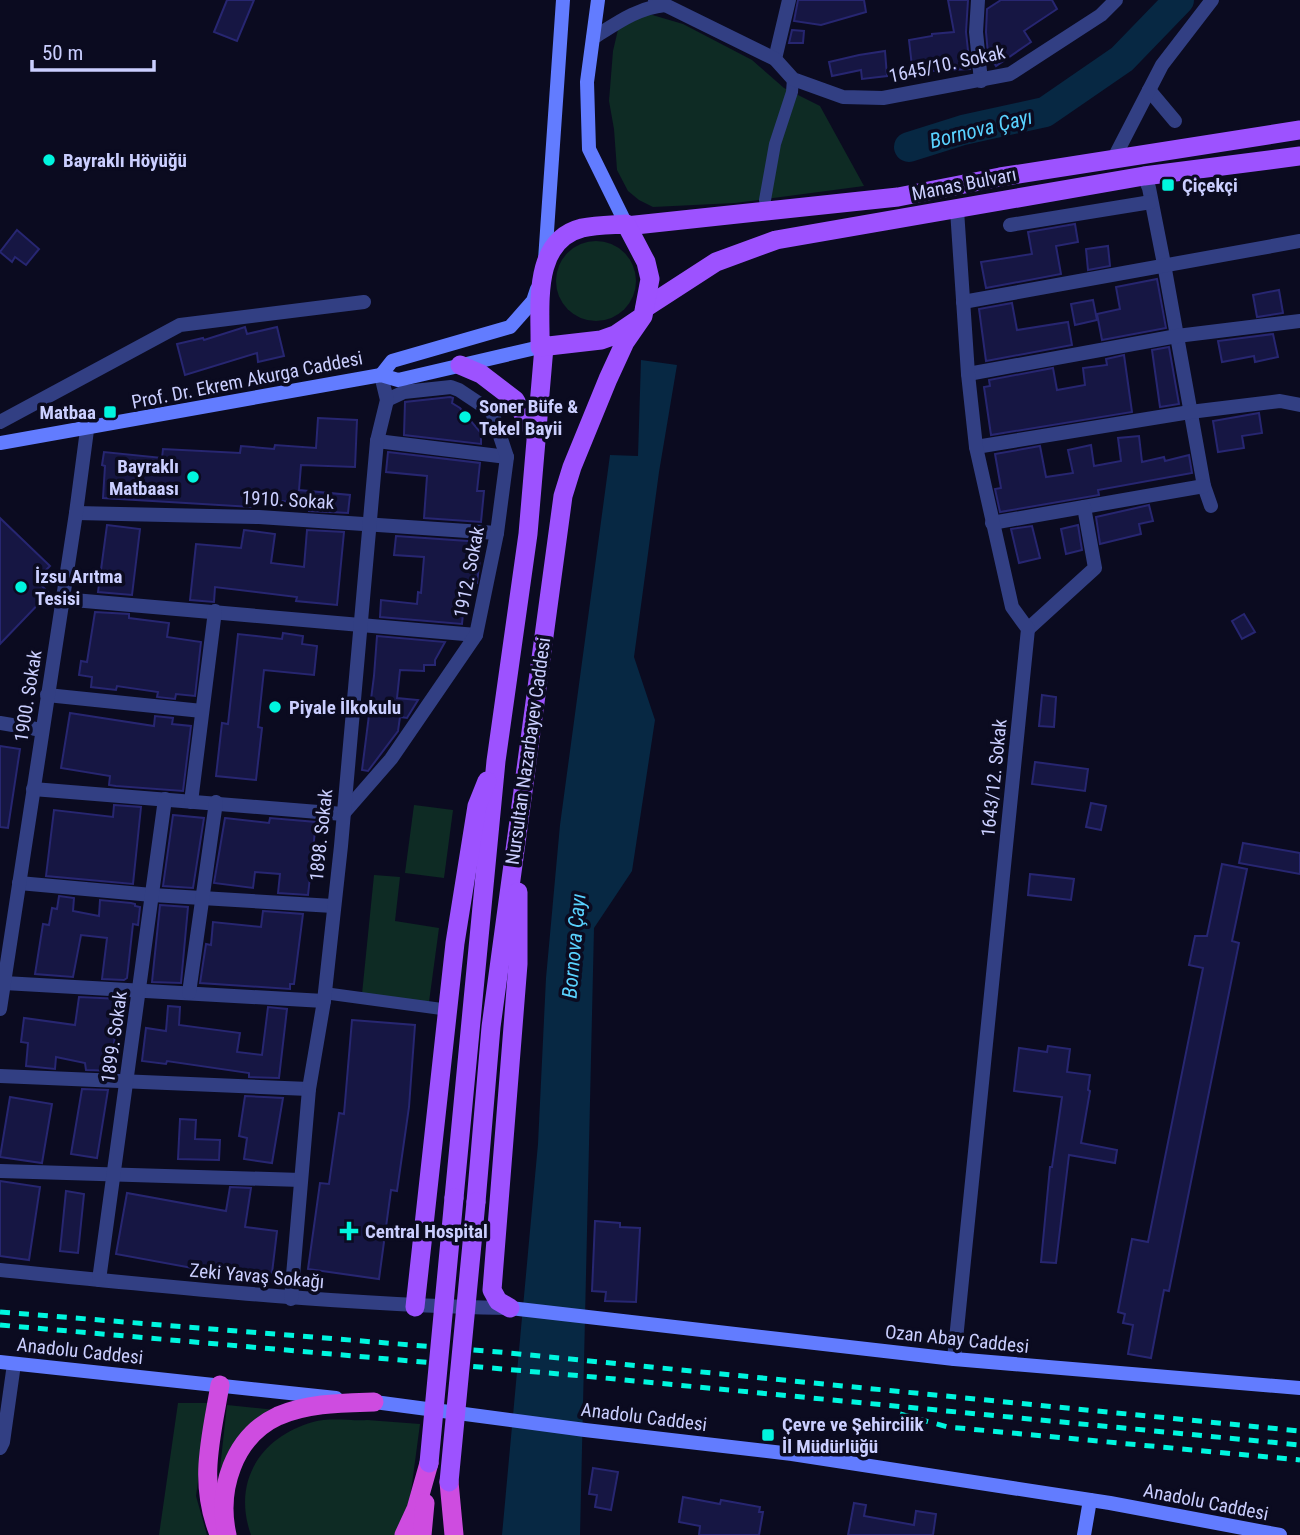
<svg xmlns="http://www.w3.org/2000/svg" width="1300" height="1535" font-family="'Roboto Condensed',sans-serif">
<style>
.green{fill:#0e2b24}
.water{fill:#072843}
.lines{fill:none;stroke-linecap:round;stroke-linejoin:round}
.river{stroke:#072843;stroke-width:30}
.building{fill:#161643;stroke:#272671;stroke-width:2}
.pedestrian{stroke:#323f83;stroke-width:12}
.minor{stroke:#323f83;stroke-width:14}
.tertiary{stroke:#323f83;stroke-width:14}
.secondary{stroke:#627cff;stroke-width:14}
.primary{stroke:#9d52ff;stroke-width:19}
.trunk{stroke:#ce4ce0;stroke-width:19}
.rail{stroke:#00f6df;stroke-width:5;stroke-dasharray:10 9;stroke-linecap:butt}
.primary-bridge{stroke:#9d52ff;stroke-width:19}
.poi-dot{fill:#00f6df;stroke:#0b0b20;stroke-width:2.5}
.labels{text-anchor:middle;dominant-baseline:central;stroke-width:7;stroke-linejoin:round;paint-order:stroke}
.street-label{font-size:19px;fill:#cbcfff;stroke:#0b0b20}
.poi-label{font-size:19px;font-weight:bold;fill:#cbcfff;stroke:#0b0b20;text-anchor:start}
.water-label{font-size:21px;font-style:italic;fill:#59d2ff;stroke:#0b0b20}
</style>
<rect width="100%" height="100%" fill="#0b0b20"/>
<!-- green -->
<g class="green">
<path d="M649,14l34,10 69,36 32,28 36,18 44,80 -129,17 -82,4 -14,-7 -11,-9 -11,-21 -3,-41 -5,-28 4,-50 7,-30z"/>
<circle cx="596" cy="281" r="40"/>
<path d="M414,805l39,5 -9,68 -39,-5z"/>
<path d="M374,875l26,2 -5,44 44,7 -10,74 -67,-8z"/>
<path d="M178,1403h31l-13,93 11,39h-48z"/>
<path d="M227,1405l49,5 -57,68z"/>
<path d="M367,1420l53,4 -12,90 -13,21h-144c-19,-53 9,-98 62,-113 16,-5 38,-1 54,-2z"/>
</g>
<!-- water -->
<path class="water" d="M641,360l36,5 -18,107 -25,185 21,63 -23,151 -38,57 -14,607h-78l36,-391 8,-166 14,-153 50,-370 28,1z"/>
<g class="lines">
<!-- river -->
<path class="river" d="M909,147l54,-17 82,-18 77,-53 57,-59"/>
</g>
<!-- building -->
<g class="building">
<path d="M227,0h27l-17,41 -23,-9z"/>
<path d="M798,0h66l2,12 -45,13 -27,-4z"/>
<path d="M948,0h20l-2,32 4,37 -38,2 -19,4 -4,-35 23,-4v-2l22,-2z"/>
<path d="M1001,0h51l5,9 -33,22 7,11 -35,24 -8,-12 -2,-22 1,-23z"/>
<path d="M792,30l12,1 -1,12h-14z"/>
<path d="M885,51l2,25 -25,3 -1,-9 -29,6 -3,-14 30,-7z"/>
<path d="M1075,224l3,18 -22,4 5,28 -75,14 -5,-26 51,-8 -4,-22z"/>
<path d="M17,230l22,19 -13,16 -11,-8 -3,5 -12,-10z"/>
<path d="M1108,246l2,20 -22,4 -2,-21z"/>
<path d="M1157,279l9,49 -64,12 -5,-26 23,-5 -4,-22z"/>
<path d="M1279,290l4,23 -26,4 -4,-22z"/>
<path d="M1093,300l4,20 -22,5 -4,-21z"/>
<path d="M1012,303l5,27 51,-8 4,23 -86,16 -7,-52z"/>
<path d="M245,327l2,7 30,-7 7,29 -26,6 -1,-9 -72,22 -8,-31 26,-6 1,2z"/>
<path d="M1273,334l5,23 -23,5 -1,-6 -32,6 -4,-21z"/>
<path d="M1169,347l10,57 -19,3 -8,-57z"/>
<path d="M1124,355l8,57 -141,23 -7,-48 6,-1 -1,-6 64,-12 4,22 28,-5 -2,-17 24,-3 -1,-6z"/>
<path d="M450,397l3,1 -1,5 8,5 21,25v11l-77,-9 1,-33z"/>
<path d="M1259,413l3,20 -20,3 2,12 -26,4 -5,-31z"/>
<path d="M318,418l39,2 -2,47 -54,-2 -2,25 51,5 -2,18 -39,-2 -1,-8 -55,-4 -1,8 -149,-9 2,-32 -3,-1 2,-13 58,6 1,-9 77,4 1,-7 33,3 1,-4 41,3z"/>
<path d="M1139,436l3,26 22,-5 1,4 24,-6 3,18 -94,17 1,5 -99,17 -5,-23 6,-1 -6,-34 45,-8 6,31 27,-4 -5,-23 23,-5 3,21 27,-5 -3,-23z"/>
<path d="M388,452l92,11 -3,28h7l-3,31 -57,-4 3,-42 -41,-4z"/>
<path d="M1149,505l4,16 -14,3 2,10 -41,10 -4,-27z"/>
<path d="M0,518l50,48 -14,14 13,13 -49,51z"/>
<path d="M107,525l33,4 -8,66 -34,-3z"/>
<path d="M1078,525l4,25 -16,4 -5,-25z"/>
<path d="M1032,526l8,32 -21,5 -8,-34z"/>
<path d="M244,530l31,4 -4,29 33,4 3,-37 37,2 -7,73 -41,-4 1,-4 -82,-10 -1,15 -24,-2 6,-56 45,4z"/>
<path d="M396,536l86,6 -5,41 -11,-1 -4,42 -82,-7 1,-17 36,4 1,-12 3,1 3,-36 -30,-2z"/>
<path d="M95,612l34,2v4l40,5 -2,14 34,5 -6,54 -19,-2 -1,5 -18,-2 1,-5 -41,-6 -1,4 -25,-3 1,-10 -13,-2 2,-14 6,1z"/>
<path d="M1244,614l11,18 -13,7 -10,-18z"/>
<path d="M283,633l20,3 -1,8 15,2 -3,29 -50,-5 -6,57 4,1 -6,52 -40,-4 6,-53 6,1 10,-90 44,5z"/>
<path d="M377,636l68,6 -10,18v5h-11v6l-24,-1 -3,28 21,2 -11,18 -7,-1 -2,14 -30,40 -6,-1 12,-94z"/>
<path d="M1042,695l14,2 -2,30 -15,-1z"/>
<path d="M70,713l84,13 1,-10 18,2 -1,6 19,2 -8,65 -67,-5 -7,-1 1,-9 -49,-8z"/>
<path d="M0,746l20,3 -12,79 -8,-1z"/>
<path d="M1035,762l53,7 -3,22 -53,-7z"/>
<path d="M1091,803l15,3 -5,24 -15,-3z"/>
<path d="M114,805l27,2 -8,77 -87,-8 8,-66 59,7z"/>
<path d="M173,815l31,3 -11,70 -30,-2z"/>
<path d="M225,818l44,5 1,-5 46,4 -8,73 -30,-2 2,-19 -25,-2 -2,16 -39,-5z"/>
<path d="M1243,843l57,10v21l-61,-11z"/>
<path d="M1222,864l25,5 -15,72 7,2 -70,348 -5,-1 -13,68 -23,-4 5,-29 -10,-2 2,-9 -7,-2 14,-73 16,3 55,-274 -14,-3 6,-29h12z"/>
<path d="M1030,874l44,5 -3,21 -43,-5z"/>
<path d="M59,896l15,2 -1,13 26,5 1,-16 31,3 4,1v2l5,1 -2,18 -5,-1 -6,54 -3,2 -22,-1 5,-41 -26,-3 -8,42 -38,-3 8,-50 6,1 3,-17 5,1z"/>
<path d="M160,905l28,2 -7,76 -29,-1z"/>
<path d="M263,911l40,3 -9,70h-4v5l-90,-6 6,-39 5,1 2,-23 48,5z"/>
<path d="M79,997l42,2 -8,50 5,1 -3,21 -29,-1 -1,-7 -29,-6 -1,12 -29,-3 2,-23 -7,-1 3,-24 51,7z"/>
<path d="M168,1006l12,1 -1,18 61,8 -3,19 25,3 6,-48 19,2 -8,69 -30,-1v-4l-82,-12 -1,3 -24,-3 4,-33 20,3z"/>
<path d="M352,1020l63,5 -6,82 -12,84 -6,-1 -12,89 -71,-10 12,-86 9,1 10,-71 5,1z"/>
<path d="M1048,1046l22,3 -3,23 23,3 -2,15 2,1 -9,52 36,7 -2,13 -46,-8 -13,108 -15,-1 9,-95h2l10,-70 -48,-6 5,-43 28,4z"/>
<path d="M82,1089l26,1 -11,68 -26,-4z"/>
<path d="M245,1096l38,2 -11,65 -28,-4 3,-21 -8,-2z"/>
<path d="M10,1097l42,7 -10,59 -42,-6z"/>
<path d="M180,1119l16,1 -1,19 25,1 -1,20 -41,-1z"/>
<path d="M0,1181l40,6 -11,73 -29,-4z"/>
<path d="M230,1187l21,1 -6,39 32,4 -5,42 -57,-6 -1,5 -98,-18 11,-61 99,18z"/>
<path d="M66,1191l18,3 -6,59 -18,-2z"/>
<path d="M595,1221l25,2v4l20,1 -4,74 -31,-1 1,-9 -14,-1z"/>
<path d="M593,1468l25,4 -7,38 -16,-3 2,-12 -8,-1z"/>
<path d="M683,1497l37,7 1,-4 39,7 -1,5h4l-4,23h-60l1,-9 -21,-4z"/>
<path d="M854,1503l12,2 -2,11 50,9 2,-14 20,3 -3,21h-85z"/>
</g>
<g class="lines">
<!-- pedestrian -->
<g class="pedestrian">
<path d="M765,200l10,-56 17,-52 1,-13"/>
<path d="M324,993l125,17"/>
</g>
<!-- minor -->
<g class="minor">
<path d="M978,0l-2,32 5,49"/>
<path d="M775,59l14,-59"/>
<path d="M1149,90l26,31"/>
<path d="M1114,158l48,-93 50,-65"/>
<path d="M1144,176l5,12 15,76 40,222 7,20"/>
<path d="M1010,225l141,-23"/>
<path d="M963,302l337,-61"/>
<path d="M968,374l209,-38 123,-15"/>
<path d="M0,422l180,-97 184,-23"/>
<path d="M377,441l130,16"/>
<path d="M976,447l214,-35 90,-11 20,4"/>
<path d="M76,513l183,4 238,16"/>
<path d="M992,523l212,-37"/>
<path d="M62,599l414,36"/>
<path d="M1028,629l67,-61 -11,-61"/>
<path d="M47,695l155,16"/>
<path d="M0,723l42,7"/>
<path d="M33,789l310,25 48,-55 85,-124 21,-102 10,-76 -15,-45 -33,-22 -8,-3 -47,5 -17,8"/>
<path d="M191,802l24,-191"/>
<path d="M19,883l133,12 181,11"/>
<path d="M4,983l320,18"/>
<path d="M189,993l27,-191"/>
<path d="M0,1009l76,-496 11,-83"/>
<path d="M0,1076l309,13"/>
<path d="M0,1171l301,9"/>
<path d="M0,1270c170,17 338,35 509,38"/>
<path d="M99,1280l66,-481"/>
<path d="M291,1299l18,-210 15,-88 17,-155 36,-405 10,-41 -6,-25"/>
<path d="M954,1359l74,-730 -16,-22 -36,-160 -8,-73 -11,-164"/>
<path d="M0,1448l3,-6 11,-78"/>
</g>
<!-- tertiary -->
<g class="tertiary">
<path d="M655,0l120,59 18,20 50,18 40,1 127,-24 91,-59 15,-15"/>
<path d="M593,38c24,-15 44,-30 72,-33"/>
</g>
<!-- secondary -->
<g class="secondary">
<path d="M598,0l-11,82 2,67 37,75"/>
<path d="M545,260l18,-260"/>
<path d="M381,375l11,-14 118,-34 23,-26 4,-12"/>
<path d="M0,443l381,-68 17,5 142,-33"/>
<path d="M510,1308l444,51 346,29"/>
<path d="M0,1362l336,36"/>
<path d="M367,1401l218,29 207,24 318,49 170,32"/>
<path d="M1084,1535l6,-35"/>
</g>
<!-- primary -->
<g class="primary">
<path d="M626,226l272,-29 102,-20 300,-47"/>
<path d="M645,308l71,-46 60,-22 368,-64 156,-20"/>
<path d="M460,365l21,9 34,26 21,36"/>
<path d="M454,1198l42,-437 32,-227 16,-187"/>
<path d="M476,1202l15,-175 72,-531 9,-29 36,-88 17,-37 18,-26 7,-37 -4,-17 -20,-38c-15,1 -30,1 -44,4 -51,13 -41,80 -42,119l61,-7 14,-5 28,-19"/>
<path d="M415,1307l40,-364 22,-137 10,-25"/>
<path d="M510,1308l-12,-7 -6,-11 26,-326v-72"/>
</g>
<!-- trunk -->
<g class="trunk">
<path d="M449,1482l5,53"/>
<path d="M219,1534c-21,-52 -8,-96 1,-149"/>
<path d="M227,1535c-10,-45 6,-98 51,-119 30,-13 64,-13 96,-14"/>
<path d="M404,1535l12,-26 13,-46"/>
<path d="M422,1535l3,-32"/>
</g>
<!-- rail -->
<g class="rail">
<path d="M0,1312l499,40 801,79"/>
<path d="M0,1325l594,52 706,68"/>
<path d="M900,1414l48,13 352,33"/>
</g>
<!-- primary-bridge -->
<g class="primary-bridge">
<path d="M429,1463l25,-265"/>
<path d="M449,1482l27,-280"/>
</g>
</g>
<!-- markers -->
<g class="poi-dot">
<circle cx="49" cy="160" r="7"/>
<rect x="1161" y="178" width="14" height="14" rx="3.5"/>
<rect x="103" y="405" width="14" height="14" rx="3.5"/>
<circle cx="465" cy="417" r="7"/>
<circle cx="193" cy="477" r="7"/>
<circle cx="21" cy="587" r="7"/>
<circle cx="275" cy="707" r="7"/>
<path d="M345.5 1220.5h7v7h7v7h-7v7h-7v-7h-7v-7h7z"/>
<rect x="761" y="1428" width="14" height="14" rx="3.5"/>
</g>
<g class="labels">
<!-- street labels -->
<g class="street-label">
<text transform="translate(947 64) rotate(-12)">1645/10. Sokak</text>
<text transform="translate(964 184) rotate(-11)">Manas Bulvarı</text>
<text transform="translate(247 380) rotate(-11)">Prof. Dr. Ekrem Akurga Caddesi</text>
<text transform="translate(288 500) rotate(3)">1910. Sokak</text>
<text transform="translate(469 572) rotate(-79)">1912. Sokak</text>
<text transform="translate(28 696) rotate(-81)">1900. Sokak</text>
<text transform="translate(528 751) rotate(-82)">Nursultan Nazarbayev Caddesi</text>
<text transform="translate(994 778) rotate(-84)">1643/12. Sokak</text>
<text transform="translate(321 835) rotate(-84)">1898. Sokak</text>
<text transform="translate(114 1037) rotate(-82)">1899. Sokak</text>
<text transform="translate(257 1276) rotate(5)">Zeki Yavaş Sokağı</text>
<text transform="translate(957 1339) rotate(6)">Ozan Abay Caddesi</text>
<text transform="translate(80 1351) rotate(6)">Anadolu Caddesi</text>
<text transform="translate(644 1417) rotate(7)">Anadolu Caddesi</text>
<text transform="translate(1206 1502) rotate(11)">Anadolu Caddesi</text>
</g>
<!-- poi labels -->
<g class="poi-label">
<text x="63" y="160">Bayraklı Höyüğü</text>
<text x="1182" y="185">Çiçekçi</text>
<text x="479" y="406">Soner Büfe &amp;<tspan x="479" dy="22">Tekel Bayii</tspan></text>
<text x="96" y="412" text-anchor="end">Matbaa</text>
<text x="179" y="466" text-anchor="end">Bayraklı<tspan x="179" dy="22">Matbaası</tspan></text>
<text x="35" y="576">İzsu Arıtma<tspan x="35" dy="22">Tesisi</tspan></text>
<text x="289" y="707">Piyale İlkokulu</text>
<text x="365" y="1231">Central Hospital</text>
<text x="782" y="1424">Çevre ve Şehircilik<tspan x="782" dy="22">İl Müdürlüğü</tspan></text>
</g>
<!-- water labels -->
<g class="water-label">
<text transform="translate(981 129) rotate(-14)">Bornova Çayı</text>
<text transform="translate(574 946) rotate(-85)">Bornova Çayı</text>
</g>
</g>
<!-- scale -->
<path d="M32 60v10h122v-10" fill="none" stroke="#cbcfff" stroke-width="3.5"/>
<text x="42" y="60" font-size="21" fill="#cbcfff" stroke="#0b0b20" stroke-width="5" paint-order="stroke">50 m</text>
</svg>
